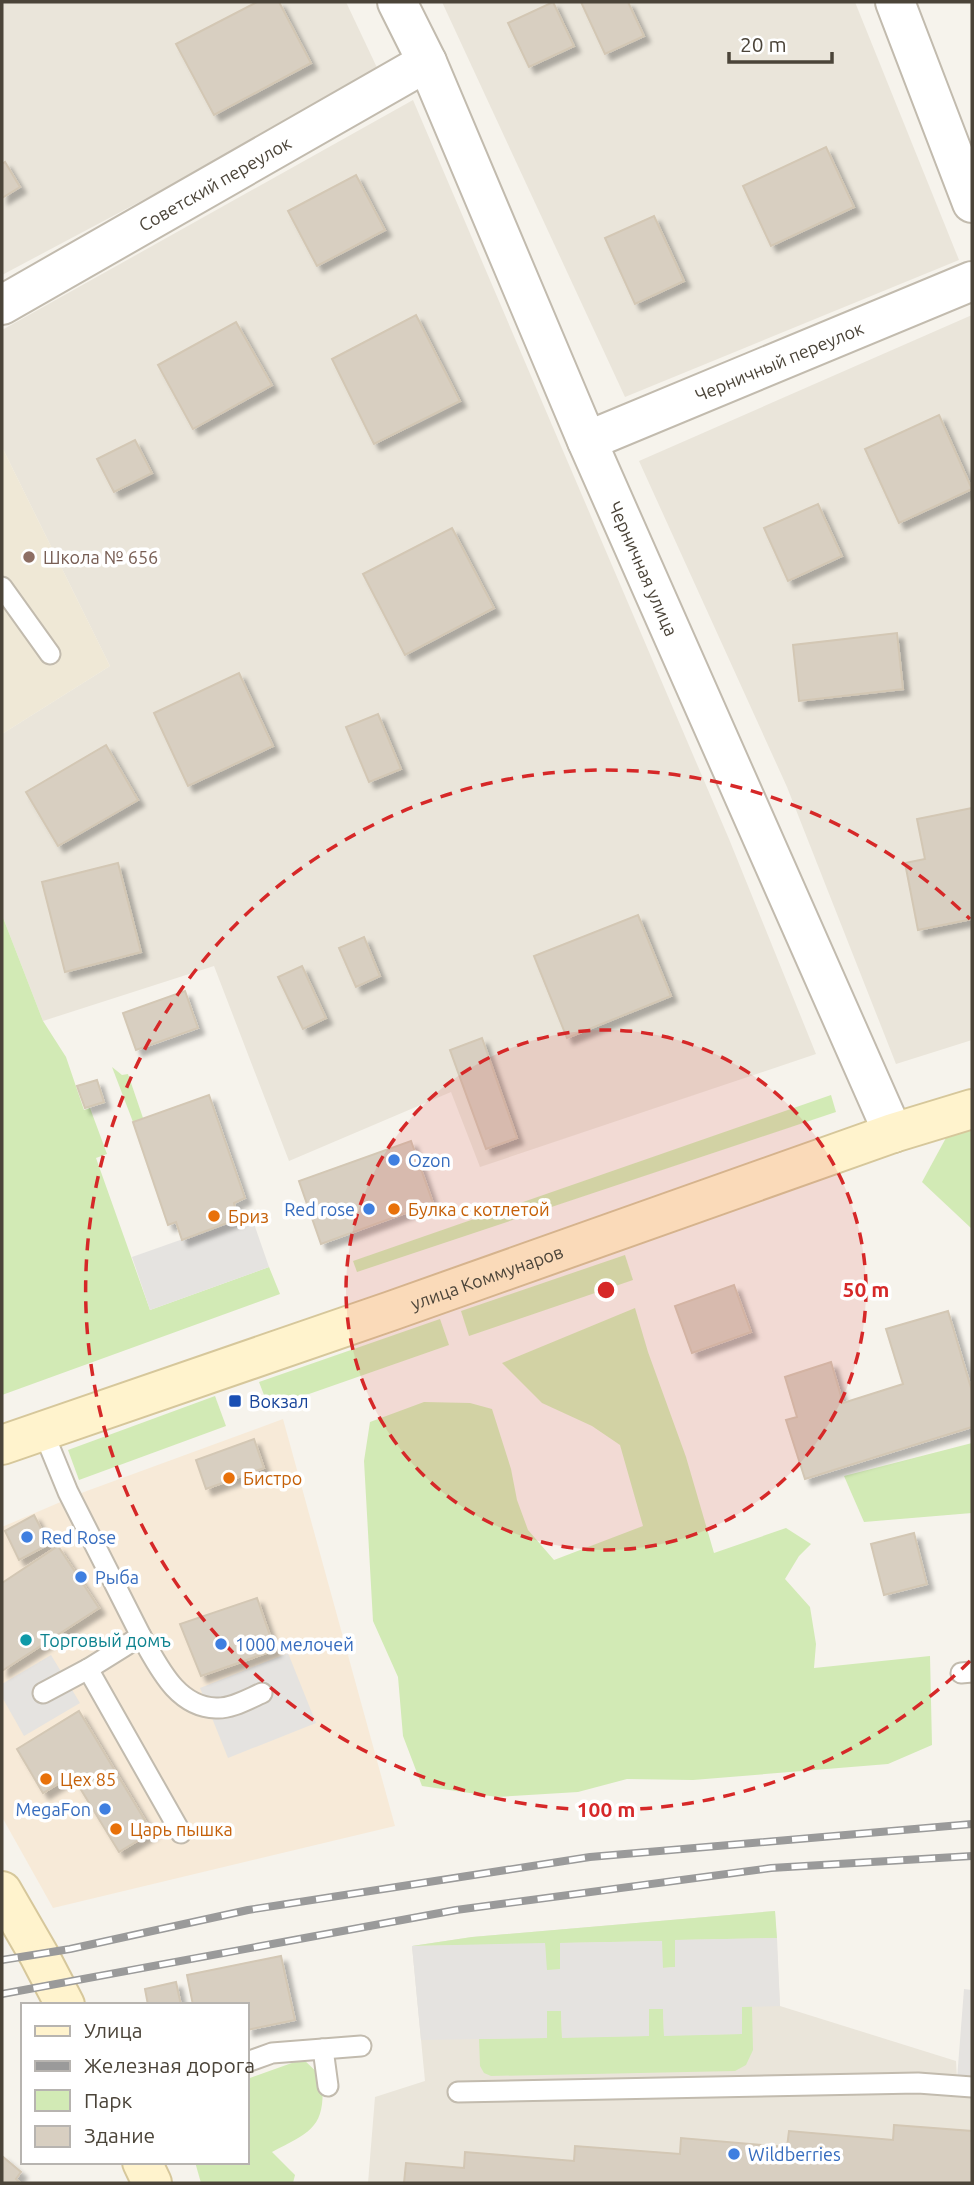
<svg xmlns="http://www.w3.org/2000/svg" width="974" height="2185" font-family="Ubuntu,sans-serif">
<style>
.residential{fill:#eae5da}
.commercial{fill:#f7ead8}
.education{fill:#efe8d6}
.green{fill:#d2eab5}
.parking{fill:#e5e3e0}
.building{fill:#d8cfc1;stroke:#d3c7b4;stroke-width:2;filter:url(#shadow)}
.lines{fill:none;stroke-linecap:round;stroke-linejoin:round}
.lane-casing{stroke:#c2bbae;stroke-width:23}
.street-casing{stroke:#c2bbae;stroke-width:42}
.secondary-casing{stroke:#d6c79b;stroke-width:42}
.lane{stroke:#fff;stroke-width:19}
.street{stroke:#fff;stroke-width:38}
.secondary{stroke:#fff3cd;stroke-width:38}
.rail-casing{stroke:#9a9a9a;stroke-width:8}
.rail{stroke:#fff;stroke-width:5;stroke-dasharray:16;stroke-linecap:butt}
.ring{fill:none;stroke:#d62828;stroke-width:3.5;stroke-dasharray:12 9}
.education-dot{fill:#8d6e63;stroke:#fff;stroke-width:2.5}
.shop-dot{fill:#3f7fe0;stroke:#fff;stroke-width:2.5}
.food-dot{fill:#e8710a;stroke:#fff;stroke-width:2.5}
.transit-dot{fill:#1a4fb4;stroke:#fff;stroke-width:2.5}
.culture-dot{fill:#0f9aa8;stroke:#fff;stroke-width:2.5}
.labels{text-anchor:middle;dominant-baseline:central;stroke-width:7;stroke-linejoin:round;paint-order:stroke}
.street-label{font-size:18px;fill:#4b4439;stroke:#fff}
.education-label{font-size:18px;fill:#785e54;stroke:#fff;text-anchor:start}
.shop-label{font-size:18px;fill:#366cbe;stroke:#fff;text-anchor:start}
.food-label{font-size:18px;fill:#c56008;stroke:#fff;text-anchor:start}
.transit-label{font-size:18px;fill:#164399;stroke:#fff;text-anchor:start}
.culture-label{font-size:18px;fill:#0d838f;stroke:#fff;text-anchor:start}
.centre{fill:#d62828;stroke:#fff;stroke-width:3.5}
.ring-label{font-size:21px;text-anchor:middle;font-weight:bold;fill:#d62828;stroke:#fff;stroke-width:7;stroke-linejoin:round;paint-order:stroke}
</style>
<defs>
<filter id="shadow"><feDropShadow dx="6" dy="6" stdDeviation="2" flood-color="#0004"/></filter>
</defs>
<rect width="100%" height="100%" fill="#f6f3ec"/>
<!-- residential -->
<g class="residential">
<path d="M2,2h344l34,72 -378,201z"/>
<path d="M442,2h413l104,258 -334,137z"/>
<path d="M413,100l316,739 87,215 -336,113 -29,-75 -162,69 -75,-195 -171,55 -41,-106v-181l108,-68 -108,-219v-117z"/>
<path d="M972,315v725l-76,24 -109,-277 -148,-326z"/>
<path d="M775,1911l5,95 176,55 1,18 15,2v102h-604l7,-86 50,-16 -13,-135 60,-9z"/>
</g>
<!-- commercial -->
<path class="commercial" d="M283,1419l112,407 -342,82 -51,-91v-290l82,-35z"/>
<!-- education -->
<path class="education" d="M2,447l108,219 -108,68z"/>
<!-- green -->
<g class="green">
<path d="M2,915l41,106 23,36 18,53 6,-2 17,46 -11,4 54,152 119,-43 11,27 -278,101z"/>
<path d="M112,1067l10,8 6,-1 15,44 -10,4z"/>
<path d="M831,1095l5,17 -479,160 -4,-11z"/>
<path d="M972,1129v100l-50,-47 25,-46z"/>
<path d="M625,1255l8,25 -164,56 -8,-25z"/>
<path d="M635,1308l13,44 38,105 28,96 72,-25 25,16 -12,12 -14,23 25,28 6,37 -2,24 116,-12 2,89 -44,19 -195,16 -66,-1 -49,13 -81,5 -75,-11 -19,-50 -5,-59 -25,-56 -9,-160 6,-39 54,-20 46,1 22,6 19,60 6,31 11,30 26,30 89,-34 -23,-81 -28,-19 -50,-23 -40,-40z"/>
<path d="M440,1319l9,26 -180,63 -10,-26z"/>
<path d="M215,1396l11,30 -147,54 -11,-30z"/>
<path d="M972,1443v70l-108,9 -20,-46z"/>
<path d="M775,1911l2,27 -102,2v27l-13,1v-27l-102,2v27h-14l-1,-26 -133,2 60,-9z"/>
<path d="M752,2006l1,44 -7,15 -11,6 -244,5 -7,-3 -4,-7 -1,-27 68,-1 -1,-27 15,-1 1,27 86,-1v-27l15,-1 1,27 78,-1 -1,-27z"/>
<path d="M303,2059l19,18c4,50 -9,54 -50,75l23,23 -2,8h-92l-6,-21h52v-83z"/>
</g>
<!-- parking -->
<g class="parking">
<path d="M251,1215l18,52 -119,43 -18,-53z"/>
<path d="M288,1653l28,70 -88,35 -28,-70z"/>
<path d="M51,1655l29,48 -56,33 -22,-39v-13z"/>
<path d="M777,1938l3,68 -38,1v27l-78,2 -1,-27h-14v27l-87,2 -1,-27h-14v27l-126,2 -9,-94 133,-3 2,27 13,-1v-26l102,-2 1,27 12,-1v-27z"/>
<path d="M964,1989l8,1v91l-15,-2z"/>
</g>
<!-- building -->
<g class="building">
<path d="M257,2h22l32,61 -97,52 -38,-71z"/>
<path d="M553,2l21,44 -45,21 -21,-44z"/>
<path d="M581,2h47l16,34 -39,18z"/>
<path d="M826,147l28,60 -83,39 -28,-60z"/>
<path d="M5,162l15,25 -18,11v-34z"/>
<path d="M356,175l29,55 -68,36 -29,-55z"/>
<path d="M654,216l30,65 -49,23 -30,-66z"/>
<path d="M416,315l44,86 -86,43 -42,-85z"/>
<path d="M236,322l36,63 -79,44 -35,-64z"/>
<path d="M939,415l33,74 -73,34 -34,-74z"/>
<path d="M135,440l17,33 -38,19 -17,-33z"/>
<path d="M818,504l24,52 -54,25 -24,-53z"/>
<path d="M452,528l42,80 -89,47 -42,-81z"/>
<path d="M897,633l6,56 -104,12 -6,-56z"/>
<path d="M239,673l34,73 -85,40 -34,-73z"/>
<path d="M378,714l23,55 -32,13 -23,-55z"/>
<path d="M106,745l32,55 -80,46 -32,-54z"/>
<path d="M972,808v111l-54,11 -13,-67 20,-4 -8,-40z"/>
<path d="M118,863l23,89 -76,20 -23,-90z"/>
<path d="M638,915l33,81 -104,42 -33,-82z"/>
<path d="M364,937l16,39 -24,11 -17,-39z"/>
<path d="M302,966l24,52 -23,11 -25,-52z"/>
<path d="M185,991l13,37 -62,22 -13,-37z"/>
<path d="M482,1038l35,100 -31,11 -36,-99z"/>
<path d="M97,1080l7,22 -19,6 -8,-22z"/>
<path d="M209,1095l36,103 -11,5 4,16 -56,21 -6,-18 -8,3 -35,-103z"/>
<path d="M411,1141l22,62 -112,41 -22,-63z"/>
<path d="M734,1285l17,47 -59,21 -17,-47z"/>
<path d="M948,1311l24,80v36l-167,52 -19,-59 11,-3 -12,-40 46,-15 12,41 60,-19 -17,-55z"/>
<path d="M254,1439l10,29 -58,21 -10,-29z"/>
<path d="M34,1515l15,29 -30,16 -14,-29z"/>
<path d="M914,1533l13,51 -43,11 -13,-51z"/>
<path d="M58,1546l41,62 -97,63v-88z"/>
<path d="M257,1598l18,52 -74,26 -21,-52z"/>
<path d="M79,1711l73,121 -33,20 -47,-77 -29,18 -26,-44z"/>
<path d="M281,1956l14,64 -48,10v-25h-54l-6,-30z"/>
<path d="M176,1982l5,23h-33l-3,-16z"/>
<path d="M894,2125l78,6v52h-568l2,-20 58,5 1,-16 109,9 1,-15 105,8 1,-16 106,9 2,-16 104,9z"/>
<path d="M2,2156l19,16 -5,7 4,4h-18z"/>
</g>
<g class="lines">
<!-- lane casing -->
<g class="lane-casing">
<g id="lane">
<path d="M2,587l48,67"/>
<path d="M43,1431l25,61 73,144 -53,33 93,164"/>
<path d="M141,1636c17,29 35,71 75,72 15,1 32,-9 46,-15"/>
<path d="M961,1673l11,-1"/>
<path d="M43,1693l45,-24"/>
<path d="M323,2049l5,37"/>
<path d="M247,2062l25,-9 89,-7"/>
<path d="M458,2092l460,-9 54,4"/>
</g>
</g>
<!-- street casing -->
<g class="street-casing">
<g id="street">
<path id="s1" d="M397,2l30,60 160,379 306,692"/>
<path d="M895,2l77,201"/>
<path id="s2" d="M2,305l425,-243"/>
<path id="s3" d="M587,441l385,-160"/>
</g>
</g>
<!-- secondary casing -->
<g class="secondary-casing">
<g id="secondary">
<path id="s4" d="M2,1445l389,-134 502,-178 79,-24"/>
<path d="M2,1891l37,64 26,50"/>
<path d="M142,2162l10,21"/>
</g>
</g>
<!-- lane -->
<use href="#lane" class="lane"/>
<!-- street -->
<use href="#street" class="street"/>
<!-- secondary -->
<use href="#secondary" class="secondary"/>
<!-- rail casing -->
<g class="rail-casing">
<g id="rail">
<path d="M2,1960l68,-11 178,-39 342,-53 382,-33"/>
<path d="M2,1994l454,-84 315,-42 201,-12"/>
</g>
</g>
<!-- rail -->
<use href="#rail" class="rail"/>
</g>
<!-- distance rings -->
<circle cx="606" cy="1290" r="260" fill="#d62828" fill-opacity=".12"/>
<g class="ring">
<circle cx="606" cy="1290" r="260"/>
<path d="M970 1661A520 520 0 1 1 970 919"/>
</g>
<!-- markers -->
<circle class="education-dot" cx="29" cy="557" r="7"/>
<g class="shop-dot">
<circle cx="394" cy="1160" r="7"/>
<circle cx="369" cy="1209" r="7"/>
<circle cx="27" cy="1537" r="7"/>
<circle cx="81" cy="1577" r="7"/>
<circle cx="221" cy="1644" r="7"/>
<circle cx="105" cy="1809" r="7"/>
<circle cx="734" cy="2154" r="7"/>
</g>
<g class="food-dot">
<circle cx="394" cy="1209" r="7"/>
<circle cx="214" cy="1216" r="7"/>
<circle cx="229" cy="1478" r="7"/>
<circle cx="46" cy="1779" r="7"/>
<circle cx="116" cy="1829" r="7"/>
</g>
<rect class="transit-dot" x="228" y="1394" width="14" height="14" rx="3.5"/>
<circle class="culture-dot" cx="26" cy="1640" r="7"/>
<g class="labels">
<!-- street labels -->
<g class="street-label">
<text stroke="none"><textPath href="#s2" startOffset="245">Советский переулок</textPath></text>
<text stroke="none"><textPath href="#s3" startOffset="208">Черничный переулок</textPath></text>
<text stroke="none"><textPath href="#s1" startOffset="618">Черничная улица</textPath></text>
<text stroke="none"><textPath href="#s4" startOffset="513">улица Коммунаров</textPath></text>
</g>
<!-- education labels -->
<g class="education-label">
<text x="43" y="557">Школа № 656</text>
</g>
<!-- shop labels -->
<g class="shop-label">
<text x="408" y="1160">Ozon</text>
<text x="355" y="1209" text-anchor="end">Red rose</text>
<text x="41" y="1537">Red Rose</text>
<text x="95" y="1577">Рыба</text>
<text x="235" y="1644">1000 мелочей</text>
<text x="91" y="1809" text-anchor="end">MegaFon</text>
<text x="748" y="2154">Wildberries</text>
</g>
<!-- food labels -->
<g class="food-label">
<text x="408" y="1209">Булка с котлетой</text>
<text x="228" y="1216">Бриз</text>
<text x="243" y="1478">Бистро</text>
<text x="60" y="1779">Цех 85</text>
<text x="130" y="1829">Царь пышка</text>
</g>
<!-- transit labels -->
<g class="transit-label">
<text x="249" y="1401">Вокзал</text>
</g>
<!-- culture labels -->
<g class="culture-label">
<text x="40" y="1640">Торговый домъ</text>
</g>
</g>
<circle cx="606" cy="1290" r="10" class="centre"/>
<g class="ring-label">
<text x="866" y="1297">50 m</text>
<text x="606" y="1817">100 m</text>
</g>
<!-- border -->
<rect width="974" height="2185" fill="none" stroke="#4b4439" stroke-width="7"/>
<!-- legend -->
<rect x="21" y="2003" width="228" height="161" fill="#ffffff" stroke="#b7b4b0" stroke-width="2"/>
<rect x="35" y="2026" width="35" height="10" fill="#fff3cd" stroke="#b7b4b0" stroke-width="2"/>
<text x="84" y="2038" font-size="21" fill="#4b4439">Улица</text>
<rect x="35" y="2061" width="35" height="10" fill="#9a9a9a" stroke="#b7b4b0" stroke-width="2"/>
<text x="84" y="2073" font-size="21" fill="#4b4439">Железная дорога</text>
<rect x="35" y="2090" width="35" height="21" fill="#d2eab5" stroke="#b7b4b0" stroke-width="2"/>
<text x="84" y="2108" font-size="21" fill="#4b4439">Парк</text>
<rect x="35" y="2126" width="35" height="21" fill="#d8cfc1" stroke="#b7b4b0" stroke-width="2"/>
<text x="84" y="2143" font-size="21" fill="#4b4439">Здание</text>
<!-- scale -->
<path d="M729 52v10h103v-10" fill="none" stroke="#4b4439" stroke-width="3.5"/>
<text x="740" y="52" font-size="21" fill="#4b4439" stroke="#ffffff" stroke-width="5" paint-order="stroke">20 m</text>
</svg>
